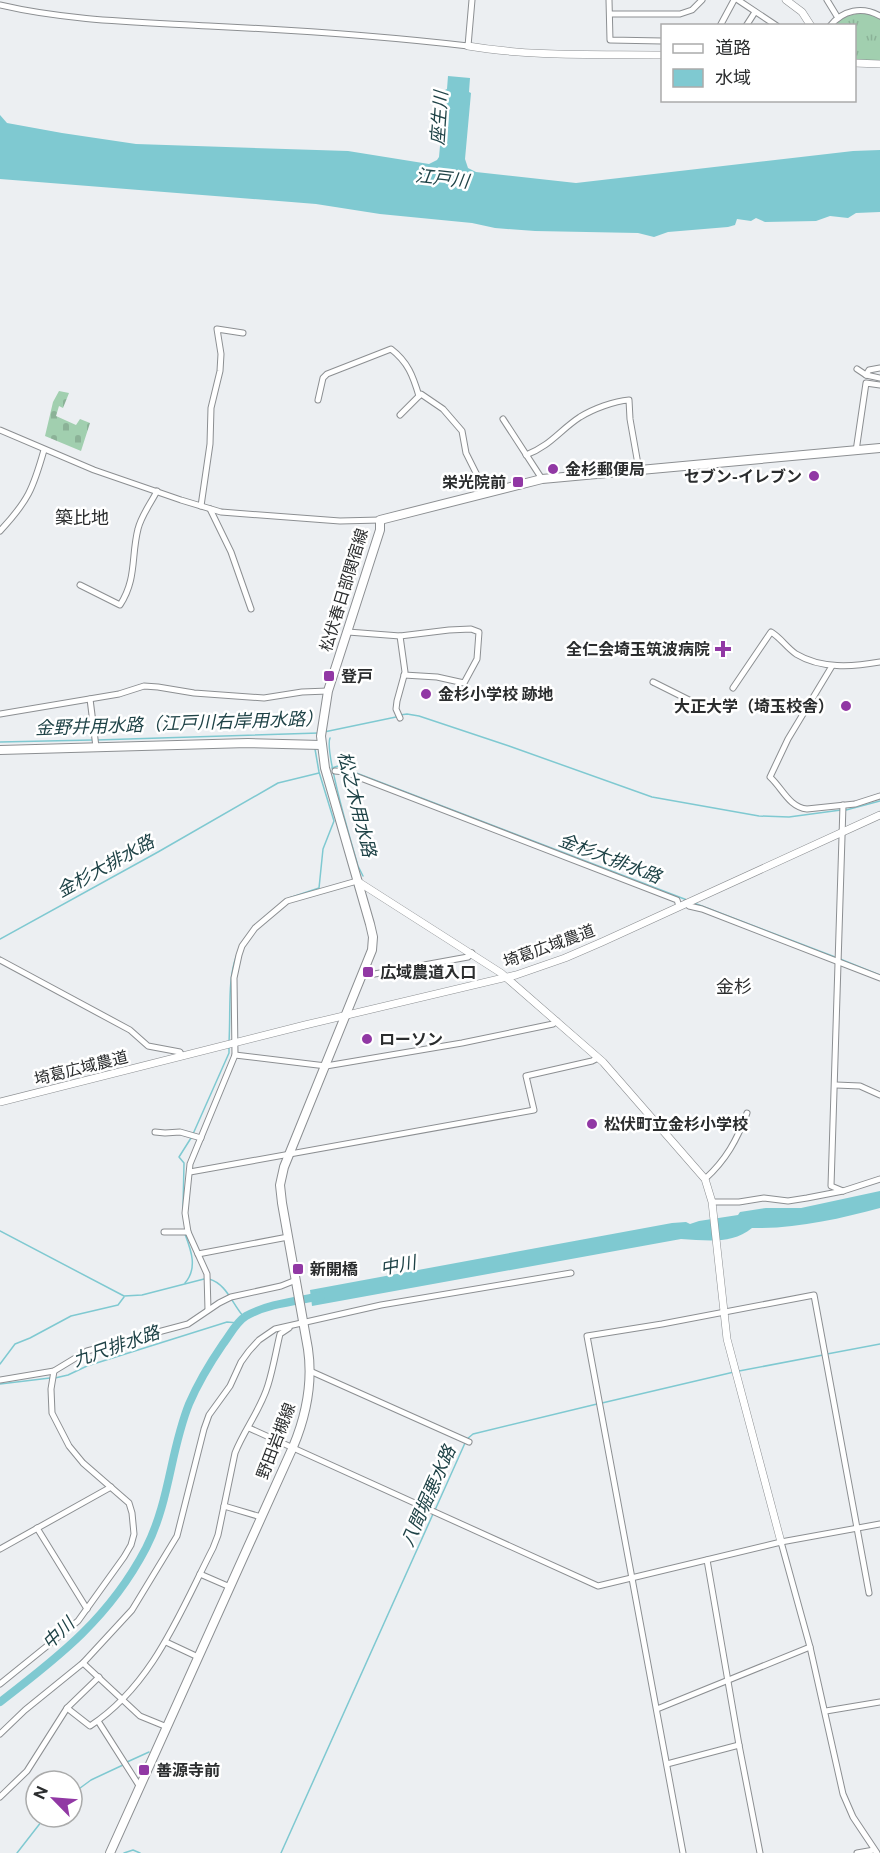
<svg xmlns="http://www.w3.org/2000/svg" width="880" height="1853" font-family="'Public Sans','Noto Sans JP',sans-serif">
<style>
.grass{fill:url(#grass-tufts)}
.cemetery{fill:url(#cemetery-stones)}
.water{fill:#7fc9d1}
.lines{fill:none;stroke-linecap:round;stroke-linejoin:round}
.stream{stroke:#7fc9d1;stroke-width:1.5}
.river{stroke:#7fc9d1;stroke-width:8}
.minor-casing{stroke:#8c8f92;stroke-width:7}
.tertiary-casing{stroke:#8c8f92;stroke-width:8}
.primary-casing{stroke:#8c8f92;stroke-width:10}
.minor{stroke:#fff;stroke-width:5}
.tertiary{stroke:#fff;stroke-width:7}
.primary{stroke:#fff;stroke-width:8}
.poi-dot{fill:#9138a4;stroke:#fff;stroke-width:2}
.labels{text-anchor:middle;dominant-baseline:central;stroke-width:5;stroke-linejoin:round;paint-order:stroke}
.poi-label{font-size:16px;font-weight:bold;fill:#2b2d2e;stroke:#fff;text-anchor:start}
.street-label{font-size:16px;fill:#2b2d2e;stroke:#fff}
.water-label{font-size:18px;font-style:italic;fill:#1f4347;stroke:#fff}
.neighbourhood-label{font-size:18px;fill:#2b2d2e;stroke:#fff}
</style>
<defs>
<pattern id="grass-tufts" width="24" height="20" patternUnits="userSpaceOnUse" patternTransform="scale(1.5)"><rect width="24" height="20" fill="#a1cfaf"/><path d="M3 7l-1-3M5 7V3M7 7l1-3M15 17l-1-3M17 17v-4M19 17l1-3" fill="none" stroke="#8bb297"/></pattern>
<pattern id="cemetery-stones" width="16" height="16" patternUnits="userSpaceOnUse" patternTransform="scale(1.5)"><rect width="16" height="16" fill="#a1cfaf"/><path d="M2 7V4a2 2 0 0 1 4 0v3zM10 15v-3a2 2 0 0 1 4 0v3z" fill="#8bb297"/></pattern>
</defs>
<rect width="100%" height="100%" fill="#eceff2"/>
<!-- grass -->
<path class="grass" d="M860,13h8l12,6v42l-25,-1 -1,-34h-20l10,-9z"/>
<!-- cemetery -->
<path class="cemetery" d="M59,391l10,2 -6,15 -4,-2 -3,10 20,9 4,-6 10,4 -9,28 -36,-15 8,-34z"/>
<!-- water -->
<g class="water">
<path d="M448,76l22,2 -1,14 2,1 -6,66 3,9 8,4 100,11 277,-32 27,-1v62l-24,1 -8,5 -18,-2 -14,5 -51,1 -9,-4 -5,3 -14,-2 -2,6 -7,2 -60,5 -14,5 -16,-4 -103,-2 -40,-3 -23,-5 -92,-9 -64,-10 -316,-25v-64l7,8 55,10 74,11 212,7 81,13 8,-4 2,-3 6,-67 2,-1z"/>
<path d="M880,1191v17c-41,11 -85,21 -128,20 -21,17 -46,12 -71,11l-369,67 -2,-16 362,-67 14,-1 4,2 9,-3 39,-6 2,-3 26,-4h35z"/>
</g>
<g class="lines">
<!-- stream -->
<g class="stream">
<path d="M400,715l7,-1 12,2 90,30 143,51 107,19 30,1 52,-7"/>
<path d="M324,732l72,-15"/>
<path d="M330,738c-6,14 22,107 28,128l5,10"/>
<path d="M96,740l223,-7"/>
<path d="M0,742l92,-2"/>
<path d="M332,768l6,-2 349,134"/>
<path d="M846,810l34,-9"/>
<path d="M289,898l30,-10 4,-39 11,-28 -15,-49 -4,-23"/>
<path d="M694,903l141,54"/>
<path d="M0,939l158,-87 120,-69 41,-10"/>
<path d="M840,959l40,16"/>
<path d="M229,1043c3,-64 -8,-94 49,-137"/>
<path d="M193,1134l36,-81v-6"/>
<path d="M183,1208l1,-45 -5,-6 12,-19"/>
<path d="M0,1231l124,65 18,-1 62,-16"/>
<path d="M185,1234c6,16 13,34 0,49"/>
<path d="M209,1279c18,5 23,25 35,38"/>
<path d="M827,1354l53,-10"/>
<path d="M0,1364l15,-20 15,-6 41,-22 47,-11 6,-8"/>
<path d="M739,1371l84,-16"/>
<path d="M55,1378l13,-3 19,-9 140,-44 11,1"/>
<path d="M0,1384l50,-6"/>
<path d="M602,1403l132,-31"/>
<path d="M467,1439l6,-5 124,-30"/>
<path d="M435,1510l30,-67"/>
<path d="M127,1762l22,-10"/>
<path d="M72,1794l19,-14 32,-15"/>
<path d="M17,1853l28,-36"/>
<path d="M124,1853l9,-3 7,3"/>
<path d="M281,1853l152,-339"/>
</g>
<!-- river -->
<path class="river" d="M0,1702c60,-46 110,-85 146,-154 24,-47 24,-97 43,-144 9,-21 21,-41 34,-60 7,-9 13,-22 23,-28 21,-12 51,-15 75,-20"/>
<!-- minor casing -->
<g class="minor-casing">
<g id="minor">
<path d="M609,0l1,40 52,1"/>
<path d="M738,0l39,26"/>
<path d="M827,0l11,18"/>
<path d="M0,5c68,16 139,17 209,21 87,4 173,10 259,20l4,-46"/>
<path d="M610,14h70l12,-4 10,-10"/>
<path d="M720,26l14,-26"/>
<path d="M746,26l9,-14"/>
<path d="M830,26c13,-16 32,-20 50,-10"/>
<path d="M857,369l9,6 14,3"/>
<path d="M866,375l3,-5 11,-2"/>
<path d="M318,400l5,-22 4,-4 64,-25c17,13 22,27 28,47"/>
<path d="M400,415l21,-21 22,15 19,22 4,22 20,40"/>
<path d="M503,419l39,60"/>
<path d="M0,430l94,40 87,30 40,12 119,9 40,-1"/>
<path d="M856,451l10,-68 14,2"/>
<path d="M526,455c24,-9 34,-25 54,-38 13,-8 34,-16 49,-17l1,19 9,51"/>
<path d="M201,506l9,-62 1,-36 9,-37 1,-17 -4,-25 26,4"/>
<path d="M210,509l21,43 20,57"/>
<path d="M0,531c28,-30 33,-42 44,-81"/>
<path d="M80,585l40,20c17,-26 11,-49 18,-76 3,-13 13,-26 19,-38"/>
<path d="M348,632l52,4 49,-6 22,-1 8,3 -2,27 -13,24 -27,-6 -33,-2"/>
<path d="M832,666l-44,73 -18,38c13,12 19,30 37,32l48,-5 25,-8"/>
<path d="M653,682l36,18"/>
<path d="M733,688l38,-56c10,6 15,15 25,22 25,15 56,13 84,8"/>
<path d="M90,699l6,48"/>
<path d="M0,714l119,-20 25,-8 14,1 36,6 70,5 38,-6 26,-1"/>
<path d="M400,718l-4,-9 1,-8 8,-29 -5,-36"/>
<path d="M335,771l10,1 332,128 2,6"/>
<path d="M686,903l3,3 13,3 178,69"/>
<path d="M0,960l130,70 18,16 32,6 2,4"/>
<path d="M364,974l5,1 99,-18 4,-4"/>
<path d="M235,1055l91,11 136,-23 91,-19 4,-3"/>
<path d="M836,1085l24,1 20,9"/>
<path d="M155,1132l10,1 15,-1 21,6"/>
<path d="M190,1172l344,-62 -8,-34 66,-15 6,-3"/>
<path d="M705,1179c21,-19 32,-39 42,-66"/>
<path d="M843,1191l-12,-5 12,-381"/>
<path d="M712,1202h27l25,-4 24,3 19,-3 36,-7 37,-12"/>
<path d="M164,1232h24"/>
<path d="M198,1254l90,-17"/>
<path d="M208,1310l-1,-36 -19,-42 -3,-19 5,-49 45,-109 -1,-77 5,-23 3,-9 13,-18 32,-27 70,-20"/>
<path d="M310,1371l159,71"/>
<path d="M0,1380l54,-9 33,-20 101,-27 31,-21 12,-6 50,-11 15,-6"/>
<path d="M249,1428l349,158 183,-44 99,-18"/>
<path d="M224,1506l37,11"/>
<path d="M37,1528l50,81"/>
<path d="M781,1542l29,105 33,147 10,23 24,36"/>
<path d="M0,1549l111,-62"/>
<path d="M707,1560l32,185 21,108"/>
<path d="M200,1574l30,13"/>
<path d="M166,1642l32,15"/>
<path d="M83,1663l57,53 27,11"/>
<path d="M0,1684l78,-63 46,-64 7,-12 3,-11 -2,-21 -3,-10 -46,-40 -14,-17 -17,-33 -1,-24 3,-18"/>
<path d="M67,1708l23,18c63,-41 90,-114 123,-178l5,-13 17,-82c9,-23 26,-44 33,-68 5,-16 8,-34 12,-51l9,-6"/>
<path d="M657,1709l153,-62"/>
<path d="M826,1711l54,-9"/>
<path d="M98,1721l42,66"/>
<path d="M0,1734l25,-24 58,-47 49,-53 45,-74 27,-107 5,-14 21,-29 11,-24 8,-11 10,-11 16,-11 106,-24 190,-32"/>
<path d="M667,1764l72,-19"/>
<path d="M0,1797l27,-26 40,-63 32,-31"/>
<path d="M683,1853l-96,-517 75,-12 152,-29 55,298"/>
<path d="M857,1853l17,-3"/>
</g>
</g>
<!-- tertiary casing -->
<g class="tertiary-casing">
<g id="tertiary">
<path d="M786,0l16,12 9,14"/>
<path d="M468,46c64,11 130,8 194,9"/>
<path d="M854,63l26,1"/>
<path d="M357,881l144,92 102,89 102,117 7,23 15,137 54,203"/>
<path d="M0,1102l305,-77 211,-50 49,-17 37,-16 278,-127"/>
</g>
</g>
<!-- primary casing -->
<g class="primary-casing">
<g id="primary">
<path d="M0,750l248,-7 73,2"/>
<path d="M110,1853l183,-406c13,-31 20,-64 15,-98l-26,-146 -2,-18 4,-18 88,-217 1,-13 -3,-13 -45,-156 -4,-32 7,-45 52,-161v-10l162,-41 338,-31"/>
</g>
</g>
<!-- minor -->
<use href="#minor" class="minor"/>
<!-- tertiary -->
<use href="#tertiary" class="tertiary"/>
<!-- primary -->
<use href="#primary" class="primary"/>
</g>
<!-- markers -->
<g class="poi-dot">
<circle cx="553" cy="469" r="6"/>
<circle cx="814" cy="476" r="6"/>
<rect x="512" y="476" width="12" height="12" rx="3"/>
<path d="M720 640h6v6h6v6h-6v6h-6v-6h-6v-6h6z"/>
<rect x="323" y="670" width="12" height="12" rx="3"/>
<circle cx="426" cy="694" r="6"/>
<circle cx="846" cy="706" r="6"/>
<rect x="362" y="966" width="12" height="12" rx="3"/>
<circle cx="367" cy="1039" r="6"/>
<circle cx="592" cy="1124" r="6"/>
<rect x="292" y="1263" width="12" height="12" rx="3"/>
<rect x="138" y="1764" width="12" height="12" rx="3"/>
</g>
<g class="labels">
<!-- poi labels -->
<g class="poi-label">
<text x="565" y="469">金杉郵便局</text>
<text x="802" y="476" text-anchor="end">セブン-イレブン</text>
<text x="506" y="482" text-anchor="end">栄光院前</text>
<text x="710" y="649" text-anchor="end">全仁会埼玉筑波病院</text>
<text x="341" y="676">登戸</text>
<text x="438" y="694">金杉小学校 跡地</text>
<text x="834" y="706" text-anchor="end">大正大学（埼玉校舎）</text>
<text x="380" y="972">広域農道入口</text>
<text x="379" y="1039">ローソン</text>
<text x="604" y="1124">松伏町立金杉小学校</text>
<text x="310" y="1269">新開橋</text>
<text x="156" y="1770">善源寺前</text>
</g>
<!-- street labels -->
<g class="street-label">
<text transform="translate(344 590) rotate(-73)">松伏春日部関宿線</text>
<text transform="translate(549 946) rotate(-20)">埼葛広域農道</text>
<text transform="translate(81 1068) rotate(-14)">埼葛広域農道</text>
<text transform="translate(276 1441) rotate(-69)">野田岩槻線</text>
</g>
<!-- water labels -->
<g class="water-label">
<text transform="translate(439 118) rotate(-86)">座生川</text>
<text transform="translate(442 178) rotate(7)">江戸川</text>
<text transform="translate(179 723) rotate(-2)">金野井用水路（江戸川右岸用水路）</text>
<text transform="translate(357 804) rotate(76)">松之木用水路</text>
<text transform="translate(610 858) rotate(21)">金杉大排水路</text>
<text transform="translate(105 866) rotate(-29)">金杉大排水路</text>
<text transform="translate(398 1265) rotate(-11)">中川</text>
<text transform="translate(116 1346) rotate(-19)">九尺排水路</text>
<text transform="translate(428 1496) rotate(-66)">八間堀悪水路</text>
<text transform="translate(58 1633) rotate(-44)">中川</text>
</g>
<!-- neighbourhood labels -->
<g class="neighbourhood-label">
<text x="82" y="517">築比地</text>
<text x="734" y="986">金杉</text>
</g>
</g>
<!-- legend -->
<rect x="661" y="24" width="195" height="78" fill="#ffffff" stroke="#aaabab" stroke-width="1.5"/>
<rect x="673" y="44" width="30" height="9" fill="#ffffff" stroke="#aaabab" stroke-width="1.5"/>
<text x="715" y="54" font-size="18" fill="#2b2d2e">道路</text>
<rect x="673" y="69" width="30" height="18" fill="#7fc9d1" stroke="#aaabab" stroke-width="1.5"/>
<text x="715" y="84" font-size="18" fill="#2b2d2e">水域</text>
<!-- north arrow -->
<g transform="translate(54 1799) rotate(295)"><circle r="28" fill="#ffffff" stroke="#aaabab" stroke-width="1.5"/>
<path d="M0-4.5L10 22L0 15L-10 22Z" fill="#9138a4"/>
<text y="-9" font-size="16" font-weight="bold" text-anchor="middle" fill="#2b2d2e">N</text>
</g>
</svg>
